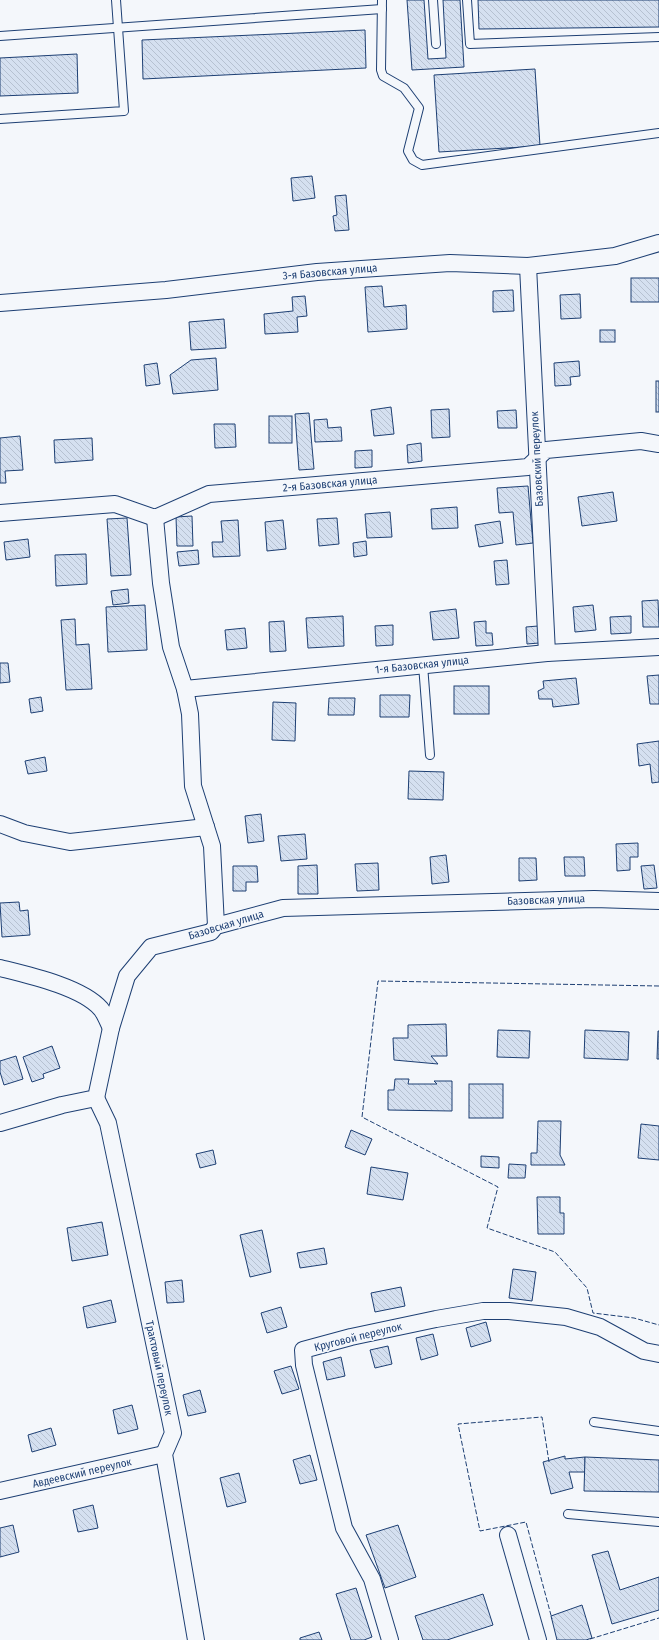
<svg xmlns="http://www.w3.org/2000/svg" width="659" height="1640" font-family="'Fira Sans Condensed',sans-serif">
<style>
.building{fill:url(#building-back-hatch);stroke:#1d3f73}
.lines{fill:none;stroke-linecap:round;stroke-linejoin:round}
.lane-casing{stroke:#1d3f73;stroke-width:10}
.street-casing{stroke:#1d3f73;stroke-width:18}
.lane{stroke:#f4f7fb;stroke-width:8}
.street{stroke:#f4f7fb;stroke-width:16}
.fence{stroke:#1d3f73;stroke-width:1;stroke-dasharray:5 2;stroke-linecap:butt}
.labels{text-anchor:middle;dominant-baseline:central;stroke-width:3;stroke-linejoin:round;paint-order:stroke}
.street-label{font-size:11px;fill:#1d3f73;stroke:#f4f7fb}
</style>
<defs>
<pattern id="building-back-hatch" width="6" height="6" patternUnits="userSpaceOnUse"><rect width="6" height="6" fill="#d5e0f0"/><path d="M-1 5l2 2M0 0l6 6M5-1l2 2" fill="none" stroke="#b6c1d1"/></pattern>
</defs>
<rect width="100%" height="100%" fill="#f4f7fb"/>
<!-- building -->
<g class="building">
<path d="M407,0h17l4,59 18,-1 -3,-58h17l4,67 -52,3z"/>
<path d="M478,0h181v27l-180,2z"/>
<path d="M365,30l1,38 -223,11 -1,-39z"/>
<path d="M77,54l1,39 -78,3v-38z"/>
<path d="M535,69l5,77 -101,6 -5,-77z"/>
<path d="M312,176l3,22 -22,3 -2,-23z"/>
<path d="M346,195l3,35 -14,1 -2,-15 4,-1 -2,-19z"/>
<rect x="631" y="278" width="28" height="24"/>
<path d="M382,286l2,21 22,-2 1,24 -39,3 -3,-45z"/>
<path d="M513,290l1,21 -21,1v-21z"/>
<path d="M580,294l1,24 -20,1 -1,-24z"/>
<path d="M305,296l2,20 -10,1 1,15 -33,2 -1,-20 29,-3 -1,-14z"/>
<path d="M224,319l2,29 -35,2 -2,-28z"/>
<rect x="600" y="330" width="15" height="12"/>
<path d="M216,358l2,32 -45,4 -3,-19 21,-15z"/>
<path d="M579,361l1,15 -10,1 1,8 -16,1 -1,-23z"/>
<path d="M157,363l3,21 -14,2 -2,-21z"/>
<rect x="656" y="381" width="3" height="31"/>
<path d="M391,407l3,27 -20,2 -3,-26z"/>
<path d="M449,409l1,28 -18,1 -1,-28z"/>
<path d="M516,410l1,18h-19l-1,-17z"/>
<path d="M309,413l5,56 -15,1 -4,-56z"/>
<rect x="269" y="416" width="23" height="27"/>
<path d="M327,419l1,9 13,-1 1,14 -27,1 -1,-22z"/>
<path d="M214,424h21l1,23 -21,1z"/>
<path d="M20,436l3,34 -18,1 1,12h-6v-45z"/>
<path d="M92,438l1,22 -38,3 -1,-23z"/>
<path d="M421,443l1,18 -14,2 -1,-18z"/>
<path d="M372,450v17l-17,1v-17z"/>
<path d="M528,486l5,57 -17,2 -3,-33 -14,1 -2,-25z"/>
<path d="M613,492l4,29 -35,5 -4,-29z"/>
<path d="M457,507l1,21 -26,1 -1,-20z"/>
<path d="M390,512l2,25 -25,1 -2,-24z"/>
<path d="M192,516l1,30h-16l-1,-29z"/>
<path d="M127,518l4,57 -20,1 -4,-57z"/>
<path d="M337,518l2,26 -20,2 -2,-27z"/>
<path d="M238,520l2,36 -27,1 -1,-15h11l-2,-21z"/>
<path d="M283,520l3,29 -19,2 -2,-29z"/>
<path d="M500,521l3,22 -24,4 -4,-22z"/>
<path d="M28,539l2,18 -24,3 -2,-18z"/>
<path d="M366,541l1,14 -13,2 -1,-14z"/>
<path d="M198,550l1,14 -20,2 -2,-14z"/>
<path d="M86,554l1,30 -31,2 -1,-31z"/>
<path d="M507,560l2,24 -13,1 -2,-24z"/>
<path d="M128,589l1,14 -16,2 -2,-14z"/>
<path d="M658,600l1,27h-16l-1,-26z"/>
<path d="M145,605l2,45 -39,2 -2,-45z"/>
<path d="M593,605l3,25 -21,2 -2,-25z"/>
<path d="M456,609l3,29 -26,2 -3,-28z"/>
<path d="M343,616l1,30 -36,2 -2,-30z"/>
<path d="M631,616v17l-20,1 -1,-17z"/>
<path d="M75,619l1,26 13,-1 3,45 -26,1 -5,-70z"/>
<path d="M284,621l2,30 -16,1 -1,-30z"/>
<path d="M486,621v12h6l1,12 -17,1 -2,-24z"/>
<path d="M393,625v20l-17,1 -1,-20z"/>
<path d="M538,626l1,17 -12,1 -1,-17z"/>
<path d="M245,628l2,20 -20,2 -2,-20z"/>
<path d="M0,663h8l2,19 -10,1z"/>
<path d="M659,675v29h-9l-3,-28z"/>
<path d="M576,678l3,26 -26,3 -1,-8h-13l-1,-8 6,-3 -1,-7z"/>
<rect x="454" y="686" width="35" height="28"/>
<path d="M380,695h30l-1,22h-29z"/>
<path d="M41,697l2,14 -12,2 -2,-14z"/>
<path d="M329,698h26l-1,17h-26z"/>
<path d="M273,702l23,1 -1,38 -23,-1z"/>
<path d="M659,741v41l-7,1 -2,-19 -11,2 -2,-22z"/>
<path d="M45,757l2,14 -19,3 -3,-13z"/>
<path d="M409,771l35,1 -1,28 -35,-1z"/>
<path d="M261,814l3,27 -16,2 -3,-27z"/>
<path d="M305,834l2,25 -26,2 -3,-25z"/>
<path d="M638,843v14h-8v13l-13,1 -1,-27z"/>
<path d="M446,855l3,27 -17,2 -2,-27z"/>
<path d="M564,857h20l1,19h-20z"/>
<path d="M519,858h17l1,22 -18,1z"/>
<path d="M378,863l1,27 -22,1 -2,-27z"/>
<path d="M317,865l1,29h-20v-28z"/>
<path d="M654,865l3,23 -13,1 -3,-23z"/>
<path d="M233,866h24l1,16h-12v9h-13z"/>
<path d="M19,902l1,9 8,-1 2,25 -28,2 -2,-34z"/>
<path d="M446,1024l1,32h-16l7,8 -44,-4 -1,-22h15v-13z"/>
<path d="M498,1030l32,1 -1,27 -32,-1z"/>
<path d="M585,1030l44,2 -1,28 -44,-2z"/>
<path d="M658,1031h1v28h-2z"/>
<path d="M52,1046l8,22 -17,6 1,4 -12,4 -9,-25z"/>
<path d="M16,1056l7,23 -19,6 -4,-13v-11z"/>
<path d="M395,1079h14l-1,5h29l-3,-3h18v30l-64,-1v-20h6z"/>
<rect x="469" y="1084" width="34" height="34"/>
<path d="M538,1121h23l-1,34 5,10h-34v-12h6z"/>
<path d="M641,1124l18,2v34l-21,-2z"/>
<path d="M351,1130l21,9 -7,16 -20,-8z"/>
<path d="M213,1150l3,14 -16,4 -4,-14z"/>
<path d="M481,1156l18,1v11l-18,-1z"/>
<path d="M509,1164l17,1 -1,13h-17z"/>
<path d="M371,1167l37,6 -5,27 -36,-6z"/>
<path d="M537,1197h23v16h4v21h-26z"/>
<path d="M102,1222l6,33 -36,6 -5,-33z"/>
<path d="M262,1230l9,42 -21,5 -10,-42z"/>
<path d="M324,1248l3,16 -27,4 -3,-15z"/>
<path d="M513,1269l23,3 -4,29 -23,-3z"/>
<path d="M182,1280l2,22 -17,1 -2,-21z"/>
<path d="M401,1287l4,19 -30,6 -4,-19z"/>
<path d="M111,1300l5,22 -29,6 -4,-21z"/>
<path d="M281,1307l6,20 -20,6 -6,-20z"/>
<path d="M486,1322l5,19 -20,6 -5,-19z"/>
<path d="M433,1334l5,21 -17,5 -5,-22z"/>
<path d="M388,1346l4,18 -17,4 -5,-18z"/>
<path d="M341,1357l4,19 -18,4 -4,-18z"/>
<path d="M291,1366l8,23 -17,5 -8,-23z"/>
<path d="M200,1390l6,22 -18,4 -5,-21z"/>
<path d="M132,1405l6,24 -20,5 -5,-24z"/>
<path d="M51,1428l5,17 -24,7 -4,-17z"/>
<path d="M310,1455l7,25 -17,4 -7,-24z"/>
<path d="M565,1456v3l20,-2v15h-16l4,16 -22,6 -8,-32z"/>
<path d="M585,1457l74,3v32l-75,-1z"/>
<path d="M239,1473l7,29 -19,5 -7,-29z"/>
<path d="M93,1505l5,23 -20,4 -5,-22z"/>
<path d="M13,1525l6,27 -19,5v-29z"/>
<path d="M398,1525l18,52 -31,11 -19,-53z"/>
<path d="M608,1551l12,39 39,-13v33l-47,14 -20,-69z"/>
<path d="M356,1588l16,49 -8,3h-13l-15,-46z"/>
<path d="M483,1594l10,31 -46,15h-24l-8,-24z"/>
<path d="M582,1605l10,33 -6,2h-29l-6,-24z"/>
<path d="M319,1632l3,8h-22v-2z"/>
</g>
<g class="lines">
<!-- lane casing -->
<g class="lane-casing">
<g id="lane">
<path d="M382,0l-1,70 2,6 21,12 15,20 -11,43 5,9 9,5 237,-32"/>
<path d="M433,0l3,44"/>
<path d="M467,0l3,44 189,-7"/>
<path d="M0,36l382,-27"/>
<path d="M0,119l124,-8 -8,-111"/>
<path d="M423,665l7,90"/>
<path d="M594,1422l65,9"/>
<path d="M568,1514l91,8"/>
</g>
</g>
<!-- street casing -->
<g class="street-casing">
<g id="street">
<path d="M528,266l19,387"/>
<path d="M0,303l166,-13 151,-18 133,-9 78,3 87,-10 44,-13"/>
<path d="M0,513l115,-9 40,14 54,-24 319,-27 18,-17 95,-9 18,3"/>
<path d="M155,518l6,65 10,64 14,42 5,25 3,72 19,60 4,80"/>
<path d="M185,689l362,-36 112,-6"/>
<path d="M0,824l24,9 46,9 136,-15"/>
<path d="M0,968c28,7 82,19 101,41 4,5 7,13 10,19"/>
<path d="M96,1098l12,25 65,310 -9,21 32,186"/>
<path d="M0,1123l62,-18 34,-7 15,-70 16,-52 24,-29 60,-15 5,-6 67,-18 311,-9 65,2"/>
<path d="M0,1491l164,-37"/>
<path d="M508,1535l30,105"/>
<path d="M390,1640l-18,-61 -28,-51 -40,-163 -1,-15 48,-13 85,-18 47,-8h26l57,6 34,10 44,24 15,3"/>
</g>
</g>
<!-- lane -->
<use href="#lane" class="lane"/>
<!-- street -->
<use href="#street" class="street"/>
<!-- fence -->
<g class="fence">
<path d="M659,986l-281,-5 -16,136 136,70 -11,41 68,24 32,36 6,25 41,5 25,7"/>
<path d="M549,1462l-7,-45 -84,7 22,107 46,-9 26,97"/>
<path d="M590,1639l69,-21"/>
</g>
</g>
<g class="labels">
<!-- street labels -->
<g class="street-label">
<text transform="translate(330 272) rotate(-5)">3-я Базовская улица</text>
<text transform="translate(537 459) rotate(-93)">Базовский переулок</text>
<text transform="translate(330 484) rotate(-5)">2-я Базовская улица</text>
<text transform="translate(422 665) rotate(-6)">1-я Базовская улица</text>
<text transform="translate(546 900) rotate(-2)">Базовская улица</text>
<text transform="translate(226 925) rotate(-17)">Базовская улица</text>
<text transform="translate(358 1337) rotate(-14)">Круговой переулок</text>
<text transform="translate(159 1368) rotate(78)">Трактовый переулок</text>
<text transform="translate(82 1473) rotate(-13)">Авдеевский переулок</text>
</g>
</g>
</svg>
